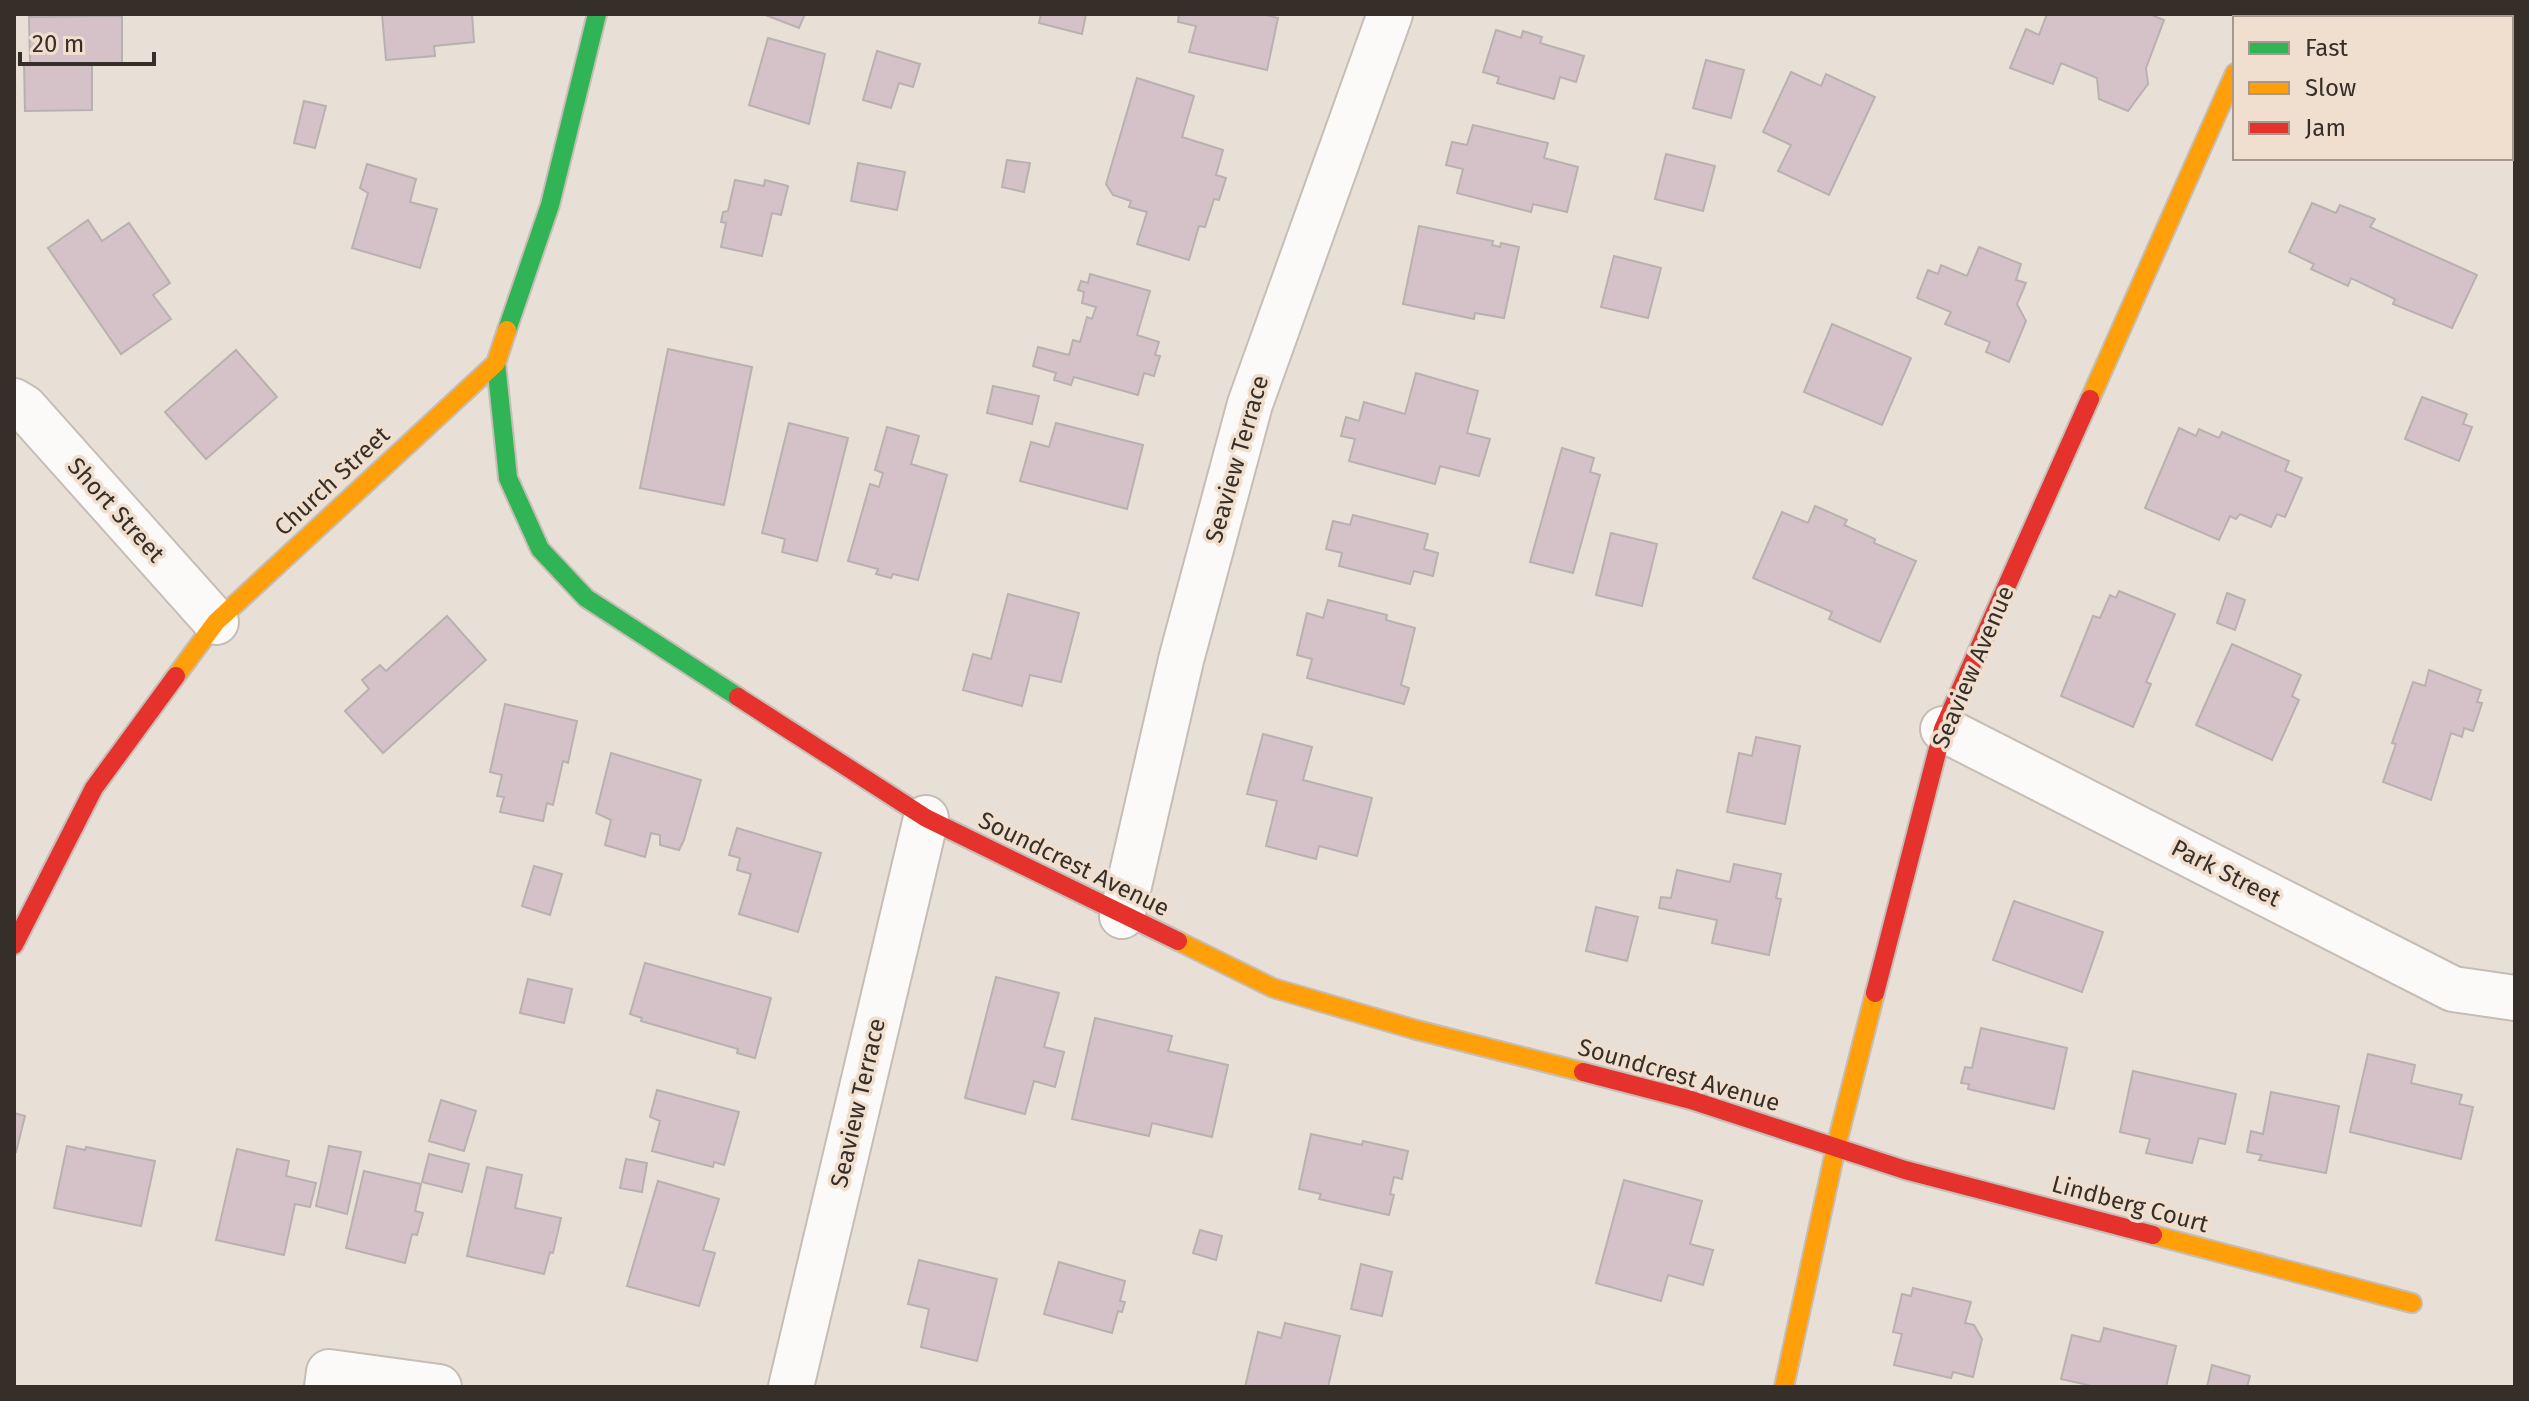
<svg xmlns="http://www.w3.org/2000/svg" width="2529" height="1401" font-family="'Fira Sans',sans-serif">
<style>
.building{fill:#d4c2c8;stroke:#b9b1b0;stroke-width:2}
.lines{fill:none;stroke-linecap:round;stroke-linejoin:round}
.street-casing{stroke:#c5bdb6;stroke-width:48}
.fast-casing{stroke:#c5bdb6;stroke-width:22}
.slow-casing{stroke:#c5bdb6;stroke-width:22}
.jam-casing{stroke:#c5bdb6;stroke-width:22}
.street{stroke:#fcfaf9;stroke-width:44}
.fast{stroke:#30b455;stroke-width:18}
.slow{stroke:#ff9f0a;stroke-width:18}
.jam{stroke:#e5322d;stroke-width:18}
.labels{text-anchor:middle;dominant-baseline:central;stroke-width:7;stroke-linejoin:round;paint-order:stroke}
.street-label{font-size:24px;fill:#362f29;stroke:#f0dece}
</style>
<rect width="100%" height="100%" fill="#e8dfd6"/>
<!-- building -->
<g class="building">
<path d="M382,14h90l2,28 -40,4 1,10 -49,4z"/>
<path d="M763,14h42l-6,14z"/>
<path d="M1041,14h45l-4,20 -43,-11z"/>
<path d="M1179,14h83l16,4 -11,52 -78,-18 7,-26 -18,-4z"/>
<path d="M2047,14h102l15,6 -18,48 2,16 -20,27 -29,-12 -2,-21 -36,-15 -8,21 -43,-16 16,-39 13,6z"/>
<path d="M2401,14h95l10,4h-106z"/>
<path d="M122,16v49h-30v45l-67,1 -1,-48h6l-1,-46z"/>
<path d="M1496,30l25,8 2,-7 19,6 -2,6 44,13 -8,26 -16,-5 -6,22 -57,-16 2,-6 -16,-5z"/>
<path d="M768,38l57,16 -16,70 -60,-19z"/>
<path d="M877,51l43,13 -7,23 -14,-4 -8,25 -28,-8z"/>
<path d="M1706,60l38,10 -13,48 -38,-10z"/>
<path d="M1791,72l30,14 5,-12 49,23 -46,98 -51,-24 13,-26 -28,-13z"/>
<path d="M1137,78l57,18 -12,41 41,13 -7,25 10,3 -7,22 -5,-1 -9,28 -6,-1 -10,34 -52,-16 10,-32 -18,-5 2,-6 -18,-6 -7,-11z"/>
<path d="M304,101l22,5 -11,42 -21,-5z"/>
<path d="M1473,125l75,18 -4,15 34,9 -11,45 -34,-8 -2,8 -74,-19 6,-24 -17,-4 6,-23 15,3z"/>
<path d="M1666,154l49,12 -12,45 -48,-12z"/>
<path d="M1007,160l23,3 -6,29 -22,-5z"/>
<path d="M858,163l47,9 -8,38 -46,-9z"/>
<path d="M367,164l49,15 -6,23 27,7 -17,59 -68,-20 16,-55 -8,-5z"/>
<path d="M735,180l29,6 1,-6 23,6 -7,29 -9,-2 -10,43 -41,-9 5,-24 -5,-1 2,-10 5,-1z"/>
<path d="M2312,203l24,10 4,-8 35,14 -5,8 107,48 -25,53 -59,-24 2,-5 -44,-21 -3,8 -37,-17 3,-5 -25,-12z"/>
<path d="M88,220l14,21 27,-18 41,60 -17,12 18,24 -50,35 -73,-106z"/>
<path d="M1419,226l74,15 -1,4 8,2 1,-4 18,4 -15,71 -29,-5 -1,6 -71,-15z"/>
<path d="M1979,247l42,17 -5,16 10,3 -9,21 9,17 -17,41 -23,-10 4,-10 -45,-18 6,-12 -34,-14 11,-28 10,4 3,-9 26,11z"/>
<path d="M1614,256l47,12 -13,50 -47,-11z"/>
<path d="M1090,274l60,17 -13,44 22,7 -4,13 5,1 -6,20 -10,-3 -6,22 -64,-18 -3,8 -17,-5 2,-7 -23,-7 5,-19 31,8 4,-15 7,2 7,-25 5,2 4,-12 -14,-4 2,-11 -6,-2 3,-9 7,2z"/>
<path d="M1832,324l79,34 -29,67 -78,-33z"/>
<path d="M668,349l84,18 -28,138 -84,-17z"/>
<path d="M236,350l41,47 -71,62 -41,-47z"/>
<path d="M1416,373l62,18 -11,42 23,6 -11,37 -39,-10 -5,18 -86,-23 6,-22 -14,-3 5,-19 13,4 5,-19 41,12z"/>
<path d="M993,386l46,10 -7,28 -45,-11z"/>
<path d="M2422,397l45,17 -4,10 9,3 -13,34 -54,-22z"/>
<path d="M789,423l59,15 -31,123 -35,-9 3,-13 -23,-6z"/>
<path d="M1056,423l87,22 -16,64 -107,-28 11,-39 18,5z"/>
<path d="M887,427l32,9 -8,28 36,11 -29,105 -25,-6 -2,4 -15,-4 2,-5 -30,-8 22,-77 9,3 4,-14 -8,-3z"/>
<path d="M2179,428l17,8 3,-7 20,9 3,-6 67,29 -4,10 17,7 -17,39 -8,-3 -6,13 -31,-13 -4,5 -6,-3 -11,24 -74,-32z"/>
<path d="M1562,448l32,10 -4,14 10,3 -27,98 -43,-11z"/>
<path d="M1815,506l32,14 -3,5 31,14 -1,4 42,18 -36,81 -51,-23 3,-7 -79,-34 29,-66 26,11z"/>
<path d="M1353,515l75,19 -4,15 14,4 -5,23 -19,-5 -4,13 -71,-18 3,-13 -16,-4 7,-28 17,4z"/>
<path d="M1611,533l46,11 -15,62 -46,-11z"/>
<path d="M2119,591l56,23 -29,68 5,2 -18,43 -72,-31 32,-80 7,2 10,-23 6,3z"/>
<path d="M2227,593l18,7 -10,30 -18,-7z"/>
<path d="M1008,594l71,19 -18,69 -31,-7 -8,31 -59,-16 10,-36 18,5z"/>
<path d="M1328,600l59,15 -1,5 29,8 -14,57 8,3 -5,16 -97,-26 5,-19 -15,-4 10,-42 16,5z"/>
<path d="M447,616l39,44 -103,93 -38,-42 24,-22 -7,-9 18,-15 6,6z"/>
<path d="M2232,644l69,31 -9,21 7,4 -27,60 -76,-35z"/>
<path d="M2429,670l52,20 -4,12 5,1 -9,28 -9,-3 -2,9 -11,-4 -20,67 -48,-18 13,-38 -4,-1 21,-61 12,4z"/>
<path d="M505,704l72,17 -9,42 -5,-2 -10,44 -6,-2 -4,18 -43,-9 4,-15 -7,-1 5,-21 -12,-3z"/>
<path d="M1263,734l49,13 -9,33 69,18 -15,58 -38,-10 -3,13 -50,-13 11,-45 -30,-7z"/>
<path d="M1756,737l44,9 -15,78 -58,-12 12,-59 13,3z"/>
<path d="M611,753l90,27 -17,60 -5,10 -19,-5v-10l-9,-2 -6,24 -40,-12 6,-25 -15,-7z"/>
<path d="M737,828l84,25 -23,79 -59,-18 12,-40 -14,-4 3,-12 -11,-3z"/>
<path d="M1734,864l47,10 -5,24 5,1 -12,56 -57,-12 5,-23 -58,-12 2,-11 10,1 6,-28 53,12z"/>
<path d="M534,866l28,8 -12,41 -28,-9z"/>
<path d="M2014,901l89,31 -21,60 -89,-32z"/>
<path d="M1596,907l42,10 -11,44 -41,-10z"/>
<path d="M645,963l126,35 -16,60 -18,-5 1,-4 -97,-28 1,-3 -12,-4z"/>
<path d="M996,977l63,16 -15,54 20,5 -9,35 -21,-6 -9,33 -60,-16z"/>
<path d="M528,979l44,10 -8,34 -44,-10z"/>
<path d="M1095,1018l77,18 -4,15 60,14 -16,72 -60,-14 -3,13 -77,-17z"/>
<path d="M1981,1028l86,20 -13,61 -86,-20 1,-5 -8,-1 4,-16 7,1z"/>
<path d="M2368,1054l47,11 -4,18 51,12 -3,9 14,3 -12,52 -111,-27z"/>
<path d="M2133,1071l103,23 -11,50 -26,-6 -7,25 -46,-10 4,-14 -30,-7z"/>
<path d="M657,1090l82,22 -15,53 -10,-3 -1,5 -61,-16 8,-30 -10,-4z"/>
<path d="M2271,1092l68,14 -13,67 -67,-13 3,-5 -15,-3 4,-21 12,3z"/>
<path d="M441,1100l35,11 -12,40 -35,-10z"/>
<path d="M14,1113l11,3 -9,36h-2z"/>
<path d="M1311,1134l51,11 1,-4 45,10 -6,28 -8,-2 -4,17 4,1 -5,20 -70,-16 2,-5 -22,-5z"/>
<path d="M67,1146l18,4 1,-3 69,14 -14,65 -87,-18z"/>
<path d="M329,1146l32,6 -14,62 -31,-8z"/>
<path d="M237,1149l52,12 -3,15 30,7 -6,24 -15,-3 -11,51 -68,-15z"/>
<path d="M429,1154l40,10 -7,28 -40,-10z"/>
<path d="M626,1159l21,4 -5,29 -22,-4z"/>
<path d="M487,1167l35,8 -7,33 46,10 -8,35 -3,-1 -6,22 -77,-18z"/>
<path d="M364,1171l57,13 -6,27 8,2 -6,22 -5,-1 -7,29 -59,-15z"/>
<path d="M1624,1180l78,21 -12,43 23,6 -10,35 -35,-10 -7,26 -65,-18z"/>
<path d="M658,1181l61,18 -16,51 12,3 -16,53 -72,-20z"/>
<path d="M1200,1230l22,6 -6,24 -23,-7z"/>
<path d="M919,1260l78,19 -20,82 -56,-14 8,-38 -21,-5z"/>
<path d="M1059,1262l66,19 -5,20 5,1 -3,10 -4,-1 -6,22 -68,-19z"/>
<path d="M1361,1264l31,8 -10,44 -31,-7z"/>
<path d="M1913,1288l58,14 -6,21 9,2 8,14 -9,38 -20,-5 -2,6 -57,-13 8,-31 -9,-2 9,-38 9,2z"/>
<path d="M1285,1323l55,13 -12,51h-83l13,-55 23,6z"/>
<path d="M2104,1328l72,18 -10,41h-79l1,-2 -27,-6 11,-44 28,7z"/>
<path d="M2212,1365l38,11 -3,11h-40z"/>
</g>
<g class="lines">
<!-- street casing -->
<g class="street-casing">
<g id="street">
<path d="M2259,18l2,-4"/>
<path d="M14,401l10,6 192,215"/>
<path d="M1943,729l510,260 62,9"/>
<path d="M1122,916l59,-256 69,-256 140,-390"/>
<path d="M327,1387l2,-15 110,15"/>
<path d="M791,1387l135,-569"/>
</g>
</g>
<!-- fast casing -->
<g class="fast-casing">
<g id="fast">
<path d="M507,330l43,-125 47,-191"/>
<path d="M496,363l12,115 32,71 46,49 152,99"/>
</g>
</g>
<!-- slow casing -->
<g class="slow-casing">
<g id="slow">
<path d="M2090,399l145,-326"/>
<path d="M176,676l40,-54 280,-259 11,-33"/>
<path d="M1178,941l95,47 140,41 170,43"/>
<path d="M2153,1235l259,68"/>
<path d="M1784,1387l52,-240 39,-154"/>
</g>
</g>
<!-- jam casing -->
<g class="jam-casing">
<g id="jam">
<path d="M738,697l188,121 252,123"/>
<path d="M14,945l80,-157 82,-112"/>
<path d="M1875,993l68,-264 147,-330"/>
<path d="M1583,1072l108,28 214,70 248,65"/>
</g>
</g>
<!-- street -->
<use href="#street" class="street"/>
<!-- fast -->
<use href="#fast" class="fast"/>
<!-- slow -->
<use href="#slow" class="slow"/>
<!-- jam -->
<use href="#jam" class="jam"/>
</g>
<g class="labels">
<!-- street labels -->
<g class="street-label">
<text transform="translate(1237 459) rotate(-74)">Seaview Terrace</text>
<text transform="translate(332 481) rotate(-43)">Church Street</text>
<text transform="translate(116 510) rotate(48)">Short Street</text>
<text transform="translate(1973 667) rotate(-67)">Seaview Avenue</text>
<text transform="translate(1074 864) rotate(26)">Soundcrest Avenue</text>
<text transform="translate(2226 873) rotate(27)">Park Street</text>
<text transform="translate(1679 1075) rotate(16)">Soundcrest Avenue</text>
<text transform="translate(858 1103) rotate(-77)">Seaview Terrace</text>
<text transform="translate(2130 1204) rotate(15)">Lindberg Court</text>
</g>
</g>
<!-- border -->
<rect width="2529" height="1401" fill="none" stroke="#362f29" stroke-width="32"/>
<!-- legend -->
<rect x="2233" y="16" width="280" height="144" fill="#f0dece" stroke="#a6988c" stroke-width="2"/>
<rect x="2249" y="42" width="40" height="12" fill="#30b455" stroke="#a6988c" stroke-width="2"/>
<text x="2305" y="56" font-size="24" fill="#362f29">Fast</text>
<rect x="2249" y="82" width="40" height="12" fill="#ff9f0a" stroke="#a6988c" stroke-width="2"/>
<text x="2305" y="96" font-size="24" fill="#362f29">Slow</text>
<rect x="2249" y="122" width="40" height="12" fill="#e5322d" stroke="#a6988c" stroke-width="2"/>
<text x="2305" y="136" font-size="24" fill="#362f29">Jam</text>
<!-- scale -->
<path d="M20 52v12h134v-12" fill="none" stroke="#362f29" stroke-width="4"/>
<text x="32" y="52" font-size="24" fill="#362f29" stroke="#f0dece" stroke-width="6" paint-order="stroke">20 m</text>
</svg>
